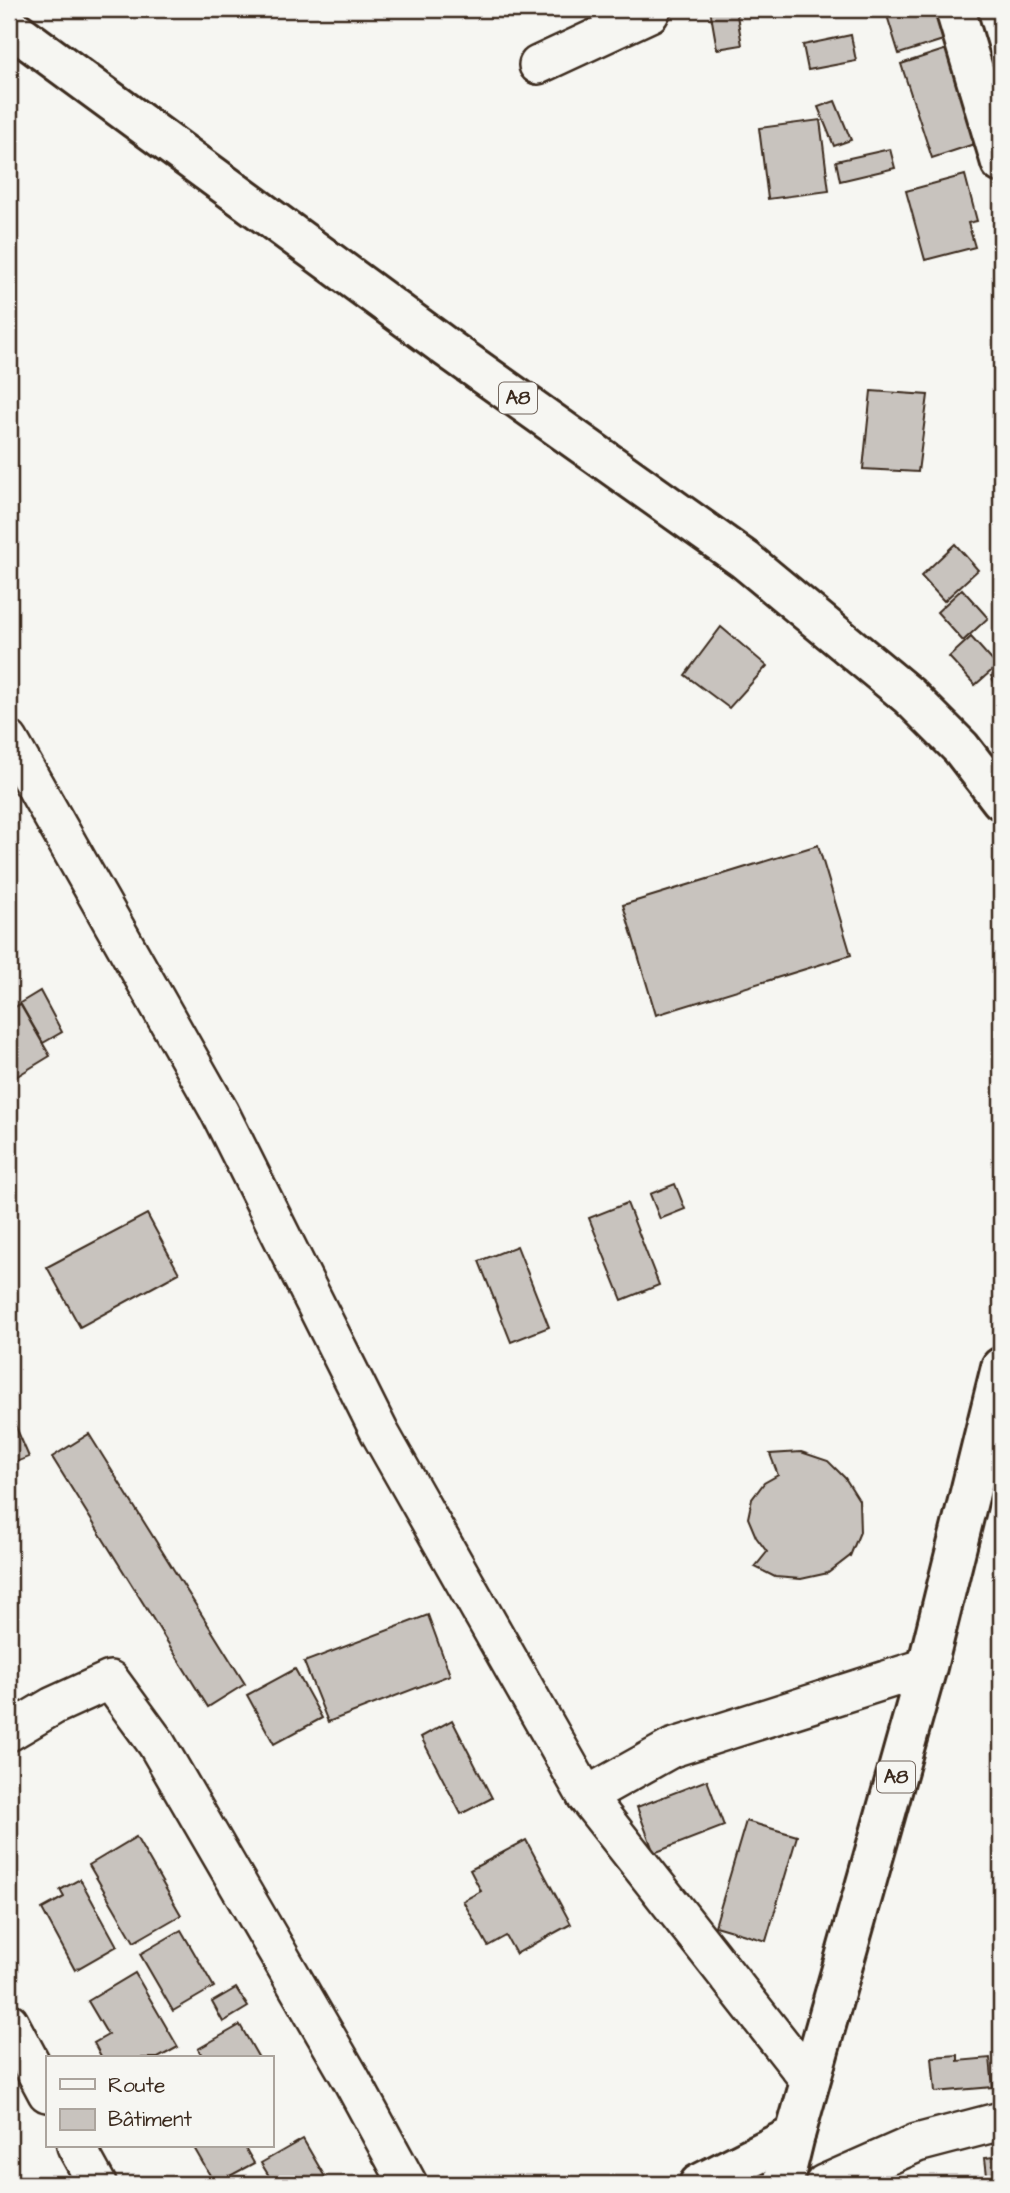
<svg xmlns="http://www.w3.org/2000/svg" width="1010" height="2193" font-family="'Architects Daughter',sans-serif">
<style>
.built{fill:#e8e7e2}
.building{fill:#c8c3be;stroke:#3b2a1e;stroke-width:2}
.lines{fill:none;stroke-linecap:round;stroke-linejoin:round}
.minor-casing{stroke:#3b2a1e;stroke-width:42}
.tertiary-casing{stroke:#3b2a1e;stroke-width:44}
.primary-casing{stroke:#3b2a1e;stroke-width:44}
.minor{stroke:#f6f6f2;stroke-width:37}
.tertiary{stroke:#f6f6f2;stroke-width:38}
.primary{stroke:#f6f6f2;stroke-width:38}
.labels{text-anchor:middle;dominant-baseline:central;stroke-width:6;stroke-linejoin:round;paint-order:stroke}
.shield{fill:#f6f6f2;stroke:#73675e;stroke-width:2}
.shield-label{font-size:19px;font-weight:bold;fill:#3b2a1e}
</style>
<rect width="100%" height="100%" fill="#f6f6f2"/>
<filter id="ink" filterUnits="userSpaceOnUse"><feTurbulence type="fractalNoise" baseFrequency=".0143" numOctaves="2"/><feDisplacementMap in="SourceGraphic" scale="14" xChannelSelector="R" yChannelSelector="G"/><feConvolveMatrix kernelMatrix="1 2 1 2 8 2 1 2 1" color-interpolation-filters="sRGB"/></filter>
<g filter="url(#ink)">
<!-- built -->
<path class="built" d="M988,9h13v45z"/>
<!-- building -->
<g class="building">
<path d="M710,9h26l6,36 -25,4z"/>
<path d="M885,9h49l9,31 -44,14z"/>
<path d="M851,35l5,26 -48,9 -5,-25z"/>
<path d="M947,49l30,94 -45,15 -31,-94z"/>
<path d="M835,101l16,39 -17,6 -16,-39z"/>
<path d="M820,120l9,71 -61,8 -9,-71z"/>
<path d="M890,149l5,19 -55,13 -4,-20z"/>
<path d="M965,175l12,46 -9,2 7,24 -50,13 -19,-69z"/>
<path d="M871,391l57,4 -10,77 -55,-3z"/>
<path d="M955,544l23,26 -34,31 -23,-25z"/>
<path d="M962,589l26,29 -25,23 -26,-29z"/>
<path d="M721,627l46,39 -38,42 -44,-33z"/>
<path d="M971,637l26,29 -22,19 -26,-28z"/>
<path d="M1001,671v24l-10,-19z"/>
<path d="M818,845l33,110 -195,60 -33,-110z"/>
<path d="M40,991l22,41 -19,11 -23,-40z"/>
<path d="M20,1004l30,52 -41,25v-70z"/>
<path d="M675,1184l10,25 -25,10 -10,-25z"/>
<path d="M627,1203l32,82 -37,15 -33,-82z"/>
<path d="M147,1214l32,59 -99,54 -33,-60z"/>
<path d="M517,1246l32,81 -38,15 -32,-81z"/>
<path d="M9,1411l20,46 -20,8z"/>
<path d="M89,1434l156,250 -37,23 -156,-250z"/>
<path d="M801,1452l27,9 17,17 14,22 1,32 -10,24 -22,17 -27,6 -26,-2 -20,-10 12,-15 -11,-15 -8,-19 4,-19 12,-16 14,-8 -8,-21z"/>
<path d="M428,1615l22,60 -122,47 -24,-60z"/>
<path d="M295,1669l27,49 -48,26 -27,-49z"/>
<path d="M452,1720l40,78 -31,16 -40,-77z"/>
<path d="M707,1780l17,46 -70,27 -17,-46z"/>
<path d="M746,1821l51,15 -31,105 -51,-15z"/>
<path d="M136,1837l45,78 -47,27 -45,-77z"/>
<path d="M526,1840l45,84 -55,30 -10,-18 -18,10 -25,-45 18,-10 -11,-21z"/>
<path d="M80,1879l37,67 -42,24 -33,-61 22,-12 -4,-7z"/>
<path d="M181,1930l33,57 -41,24 -33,-57z"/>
<path d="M135,1973l43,74 -20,11h-56l-8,-15 14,-8 -20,-34z"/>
<path d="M236,1988l12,19 -25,15 -11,-20z"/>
<path d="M240,2025l19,33h-55l-6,-9z"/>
<path d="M958,2055v6l32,-3 3,29 -58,5 -3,-35z"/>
<path d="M303,2139l26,45h-55l-13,-21z"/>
<path d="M193,2146h51l10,17 -39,21z"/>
<path d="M1001,2156v28h-13l-3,-26z"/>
</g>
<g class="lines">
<!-- minor casing -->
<g class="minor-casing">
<g id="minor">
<path d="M538,65l112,-52 2,-4"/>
<path d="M9,740l210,371 161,322 206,363 224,285"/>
<path d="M9,1732l44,-26 57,-26 46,63 194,334 58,107"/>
<path d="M586,1796l86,-48 255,-81"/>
<path d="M9,2022l38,71"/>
<path d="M76,2146l21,38"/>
<path d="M824,2184l93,-41 84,-22"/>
</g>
</g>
<!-- tertiary casing -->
<g class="tertiary-casing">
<g id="tertiary">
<path d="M955,9l46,154"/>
<path d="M699,2184l96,-49"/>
</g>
</g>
<!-- primary casing -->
<g class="primary-casing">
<g id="primary">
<path d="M9,26l438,322 298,212 164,136 52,52 40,52"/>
<path d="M783,2184l12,-49 132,-468 74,-300"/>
</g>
</g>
<!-- minor -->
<use href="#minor" class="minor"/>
<!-- tertiary -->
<use href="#tertiary" class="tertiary"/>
<!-- primary -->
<use href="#primary" class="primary"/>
</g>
</g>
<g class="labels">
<!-- shield labels -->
<g class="shield">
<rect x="499" y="382.5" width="38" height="31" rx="5"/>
<rect x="877" y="1761.5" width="38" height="31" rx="5"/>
</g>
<g class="shield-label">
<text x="518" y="398">A8</text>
<text x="896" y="1777">A8</text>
</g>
</g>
<!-- margin -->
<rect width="1010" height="2193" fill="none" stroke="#f6f6f2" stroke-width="35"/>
<rect x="18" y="18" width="975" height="2158" fill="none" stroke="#3b2a1e" stroke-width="2.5" filter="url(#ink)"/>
<!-- legend -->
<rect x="46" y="2056" width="228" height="91" fill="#f6f6f2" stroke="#aba49d" stroke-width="2"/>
<rect x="60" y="2079" width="35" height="10" fill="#f6f6f2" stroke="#aba49d" stroke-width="2"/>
<text x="108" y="2092" font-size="21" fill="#3b2a1e">Route</text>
<rect x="60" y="2109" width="35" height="21" fill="#c8c3be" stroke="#aba49d" stroke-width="2"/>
<text x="108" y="2126" font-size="21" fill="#3b2a1e">Bâtiment</text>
</svg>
